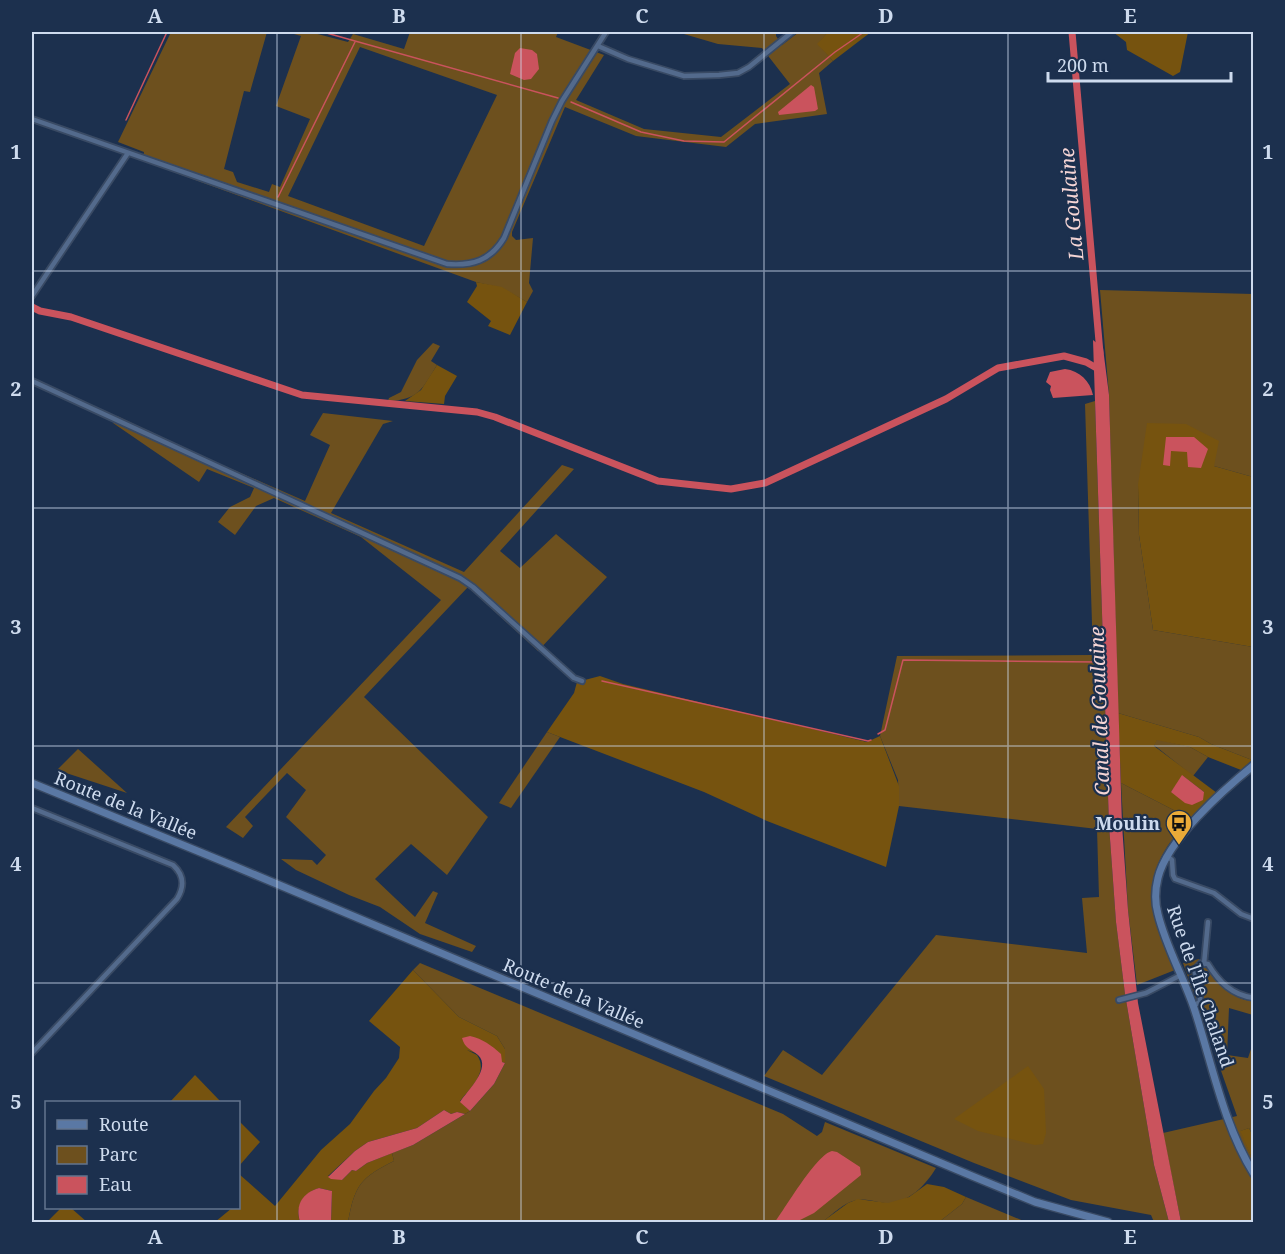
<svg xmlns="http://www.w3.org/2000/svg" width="1285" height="1254" font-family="'Noto Serif',serif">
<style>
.green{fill:#6d501e;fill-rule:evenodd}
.forest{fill:#76530f;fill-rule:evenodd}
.water{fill:#ca535d}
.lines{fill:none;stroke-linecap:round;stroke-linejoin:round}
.stream{stroke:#ca535d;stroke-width:1.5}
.canal{stroke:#ca535d;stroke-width:7}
.street-casing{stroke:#394a64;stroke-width:8}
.secondary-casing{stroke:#394a64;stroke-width:10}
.street{stroke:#536a8c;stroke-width:4.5}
.secondary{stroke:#5a78a4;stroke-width:7}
.grid{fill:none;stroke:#cedbee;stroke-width:1.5;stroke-opacity:0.55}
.labels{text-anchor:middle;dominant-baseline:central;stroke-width:4.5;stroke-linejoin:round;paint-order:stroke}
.street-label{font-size:18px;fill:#cedbee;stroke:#1c304e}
.poi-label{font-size:18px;font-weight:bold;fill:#cedbee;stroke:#1c304e;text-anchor:end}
.water-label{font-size:20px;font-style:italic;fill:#f5d5d5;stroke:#1c304e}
.neatline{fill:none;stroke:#cedbee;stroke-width:2}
.grid-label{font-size:20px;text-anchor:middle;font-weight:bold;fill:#cedbee}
</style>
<rect width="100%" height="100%" fill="#1c304e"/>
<!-- green -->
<g class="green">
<path d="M171,32h96l-17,60 -6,-1 -20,78 9,3 4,10 32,10 3,-8 8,3 30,-68 -34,-13 25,-70 -14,-4h23l38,10 5,-8 51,15 6,-17h148l-2,5 48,18 -28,45 68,29 77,8 69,-53 -28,-36 -44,-4 -41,-12h99v4l6,9 17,-13h29l-10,12 15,17 -14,12 8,41 -72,10 -29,23 -90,-11 -71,-29 -53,125v4l4,4 17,-2 -4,45 4,8 -6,11 -25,-14 -26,-6 -333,-121 1,-9 -26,-10zM360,47l137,48 -73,151 -136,-50z"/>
<path d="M1100,290l153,4v183l-39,-11 -76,19 1,50 14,95 100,17 -1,113 -41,-16 -12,-7 -81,-24 -9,-318z"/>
<path d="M433,343l7,3 -9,15 6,4c-15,24 -18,35 -49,36l1,-3 12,-6 16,-32z"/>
<path d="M1095,401l14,424 7,97 9,72 29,171 15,57h-15l-3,-7 -80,-15 -97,-37 -210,-87 19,-26 39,25 114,-140 151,18 -5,-55 17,-1 -2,-68 -198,-23 -1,-26 -18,-44 17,-80 196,-1 -8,-251z"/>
<path d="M323,413l70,8 -10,3 -52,89 133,59 98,-107 12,4 -74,82 20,17 36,-34 51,43 -69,74 -70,-64 -104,110 124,120 -41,58 -36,-31 -36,35 40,38 18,-26 5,2 -13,30 51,23 -4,6 -52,-18 -40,-27 -31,-12 -53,-25 -15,-11 31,1 5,5 9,-10 -40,-38 20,-27 -19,-17 -42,44 8,9 -10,12 -17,-11 215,-227 -80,-63 -87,-39 -18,8 -21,29 -17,-13 12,-15 20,-10 4,-9 -47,-19 -8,13 -86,-59 4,-7 80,38 108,47 25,-56 -20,-10z"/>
<path d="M547,732l13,5 -49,71 -12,-5z"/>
<path d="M1157,739l33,8 18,10 -15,19 -39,-31z"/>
<path d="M78,749l49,44 -70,-23z"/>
<path d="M1121,783l72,37c-9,9 -19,16 -26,27 -30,48 -8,77 8,123l-38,15 -9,-75z"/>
<path d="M1199,959c16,19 28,40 54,42v14l-24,-7 -2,47 21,3 5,-15v93l-4,-8 -8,3 12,30v61h-72l-18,-89 74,-17 -54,-153z"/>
<path d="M420,963l363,151 34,22 5,-4 3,-10 111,46c-10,17 -29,37 -51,35 -9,-1 -19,-5 -28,-3 -13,2 -25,15 -35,22h-474c7,-37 12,-44 46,-61l-2,-8 21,-8 57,-34 24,-27 11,-21v-14l-8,-13 -38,-19 -46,-47z"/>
<path d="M966,1197l60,25h-87l23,-18z"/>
</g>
<!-- forest -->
<g class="forest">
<path d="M828,32h43l-38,29 -16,-17z"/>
<path d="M1113,32h75l-8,40 -7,4 -46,-26 -1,-8z"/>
<path d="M476,282l26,5 25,15 -17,33 -22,-9 3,-5 -24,-19 10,-16z"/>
<path d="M437,365l20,11 -12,20 -1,8 -39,-3 16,-11z"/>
<path d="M1147,423l39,1 33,17 -5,25 39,11v170l-100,-17 -14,-95 -1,-50z"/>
<path d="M600,676l23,8 244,58 13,-6 19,50v20l-13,61 -119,-46 -63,-29 -157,-60 27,-39 3,-11z"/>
<path d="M1118,713l81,24 12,7 41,16 -11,10 -33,-13 -18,-10 -33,-7 -3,6 63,47 -24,27 -72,-37zM1183,776l21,16h-33z"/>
<path d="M413,970l46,47 38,19 8,13v14l-38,-13 10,5c12,17 -7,33 -17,46l10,10 -5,3 -8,-2 -6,2 -7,-4 -27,18 -49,14 -13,9 -27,25 14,4 10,-10 4,1 11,-8 25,-10 2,8c-34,17 -39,24 -46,61h-17l1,-31 -13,-3c-16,5 -24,18 -19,34h-85l17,-14h6l1,-34 36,32 46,-56 29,-26 24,-33 12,-13 13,-20 1,-11 -31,-26z"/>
<path d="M1028,1066l16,23 2,44 -3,11 -8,1 -57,-14 -24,-12z"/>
<path d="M195,1075l26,27h-51z"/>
<path d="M239,1121l21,21 -21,24z"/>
<path d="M1249,1128l4,8v25l-13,-30z"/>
<path d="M927,1184l17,3 22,10 -4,7 -23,18h-117l26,-19 10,-4 30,4 21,-6z"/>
<path d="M61,1208h10l16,14h-40z"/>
</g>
<!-- water -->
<g class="water">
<path d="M520,48l12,2 5,4 2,15 -8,10 -7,1 -14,-6 5,-21z"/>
<path d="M811,85l3,2 4,22 -3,2 -36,4 -1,-3z"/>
<path d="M1093,340l10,8 6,47 13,430 6,85 10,93 43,219h-12l-15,-57 -29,-171 -9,-72 -7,-97z"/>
<path d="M1065,369c15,2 25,12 28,26l-40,3 -3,-8 1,-4 -5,-4 4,-10z"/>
<path d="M1166,437h28l14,12 -7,19 -13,-1 -1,-15 -16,-1 -1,15 -7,-1z"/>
<path d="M1182,775l22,17 -1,8 -11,5 -7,-2 -14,-11z"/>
<path d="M470,1036c13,3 21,9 31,18l1,8 3,1 -11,21 -24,27 -10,-9c7,-11 32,-34 18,-47 -8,-7 -13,-6 -16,-17z"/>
<path d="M444,1110l7,4 6,-2 8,2 -52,31 -46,18 -11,8 -4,-1 -10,10 -11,-1 -3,-2 27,-26 13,-9 49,-14z"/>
<path d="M832,1151l5,1 23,15 1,8 -47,38 -18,9h-21c11,-15 42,-68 57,-71z"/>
<path d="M319,1188l13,3 -1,31h-31c-5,-17 2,-29 19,-34z"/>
</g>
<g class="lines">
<!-- stream -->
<g class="stream">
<path d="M323,32l235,66"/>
<path d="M571,102l70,30 43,9 40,1 111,-90 29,-20"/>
<path d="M126,120l41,-88"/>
<path d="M278,197l77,-155"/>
<path d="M602,681l266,60 3,-1"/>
<path d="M878,734l7,-4 18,-70 194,2"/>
</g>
<!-- canal -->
<g class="canal">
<path d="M1072,32l28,321"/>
<path d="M32,307l8,4 31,6 231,78 175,17 18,5 163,64 73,8 34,-6 181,-84 52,-31 66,-12 22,6 14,8"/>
</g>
<!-- street casing -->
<g class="street-casing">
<g id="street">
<path d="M598,46l30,13 56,17 35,-1 19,-2 11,-6 43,-35"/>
<path d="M32,119l415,145c25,2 43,-3 57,-26l48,-117 10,-20 44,-69"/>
<path d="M32,296l96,-143"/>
<path d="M32,381l428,197 13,9 101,91 8,3"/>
<path d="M32,808l141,57c11,10 12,21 4,34l-145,154"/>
<path d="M1167,856l5,4 1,15 2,4 39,14 27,21 13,5"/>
<path d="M1204,964l4,-42"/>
<path d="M1119,1000l27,-7 35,-18"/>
<path d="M1193,1006l7,-4c1,-12 -5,-21 -5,-33l6,-6 7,1c11,18 24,31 46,34"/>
</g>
</g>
<!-- secondary casing -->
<g class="secondary-casing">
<g id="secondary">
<path d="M1254,765c-31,25 -87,75 -96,113 -3,12 -3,25 0,36 8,33 25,62 36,94 18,55 29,116 60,166"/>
<path d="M32,783l202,83 738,310 63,26 73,20"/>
</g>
</g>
<!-- street -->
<use href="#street" class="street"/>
<!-- secondary -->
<use href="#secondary" class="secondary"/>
</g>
<!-- grid -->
<path class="grid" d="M277,32v1190M521,32v1190M764,32v1190M1008,32v1190M32,271h1222M32,508h1222M32,746h1222M32,983h1222"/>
<!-- icons -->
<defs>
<g id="bus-pin" transform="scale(1.35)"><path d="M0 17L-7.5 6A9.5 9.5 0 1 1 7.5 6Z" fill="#eaaa38" stroke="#1c304e"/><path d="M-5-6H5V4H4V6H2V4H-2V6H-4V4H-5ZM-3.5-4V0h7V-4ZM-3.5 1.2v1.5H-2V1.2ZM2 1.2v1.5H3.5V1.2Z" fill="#111"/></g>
</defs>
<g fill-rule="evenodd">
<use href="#bus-pin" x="1179" y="823"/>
</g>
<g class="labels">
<!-- street labels -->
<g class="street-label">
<text transform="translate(126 805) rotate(22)">Route de la Vallée</text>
<text transform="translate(1201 986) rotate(71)">Rue de l'Île Chaland</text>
<text transform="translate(574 993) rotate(23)">Route de la Vallée</text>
</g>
<!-- poi labels -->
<g class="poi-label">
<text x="1160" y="823">Moulin</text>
</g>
<!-- water labels -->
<g class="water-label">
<text transform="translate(1071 204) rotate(-95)">La Goulaine</text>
<text transform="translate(1099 711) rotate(-92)">Canal de Goulaine</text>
</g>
</g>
<!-- border -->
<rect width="1285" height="1254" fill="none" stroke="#1c304e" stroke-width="66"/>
<!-- legend -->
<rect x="45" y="1101" width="195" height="108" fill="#1c304e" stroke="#63748e" stroke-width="1.5"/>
<rect x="57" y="1120" width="30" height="9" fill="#5a78a4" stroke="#63748e" stroke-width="1.5"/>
<text x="99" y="1131" font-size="18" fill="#cedbee">Route</text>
<rect x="57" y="1146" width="30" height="18" fill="#6d501e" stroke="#63748e" stroke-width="1.5"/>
<text x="99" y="1161" font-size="18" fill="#cedbee">Parc</text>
<rect x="57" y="1176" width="30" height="18" fill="#ca535d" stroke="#63748e" stroke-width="1.5"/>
<text x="99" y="1191" font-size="18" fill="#cedbee">Eau</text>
<!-- scale -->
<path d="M1048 72v9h183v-9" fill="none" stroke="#cedbee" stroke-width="3"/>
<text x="1057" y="72" font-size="18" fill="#cedbee" stroke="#1c304e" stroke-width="4.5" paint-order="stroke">200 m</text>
<rect x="33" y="33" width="1219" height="1188" class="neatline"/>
<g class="grid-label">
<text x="155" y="23">A</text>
<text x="399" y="23">B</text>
<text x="642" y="23">C</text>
<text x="886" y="23">D</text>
<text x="1130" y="23">E</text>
<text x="16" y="159">1</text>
<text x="1268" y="159">1</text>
<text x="16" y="396">2</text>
<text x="1268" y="396">2</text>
<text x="16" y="634">3</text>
<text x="1268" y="634">3</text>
<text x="16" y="871">4</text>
<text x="1268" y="871">4</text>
<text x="16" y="1109">5</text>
<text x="1268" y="1109">5</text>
<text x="155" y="1244">A</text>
<text x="399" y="1244">B</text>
<text x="642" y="1244">C</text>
<text x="886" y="1244">D</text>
<text x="1130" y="1244">E</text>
</g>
</svg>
